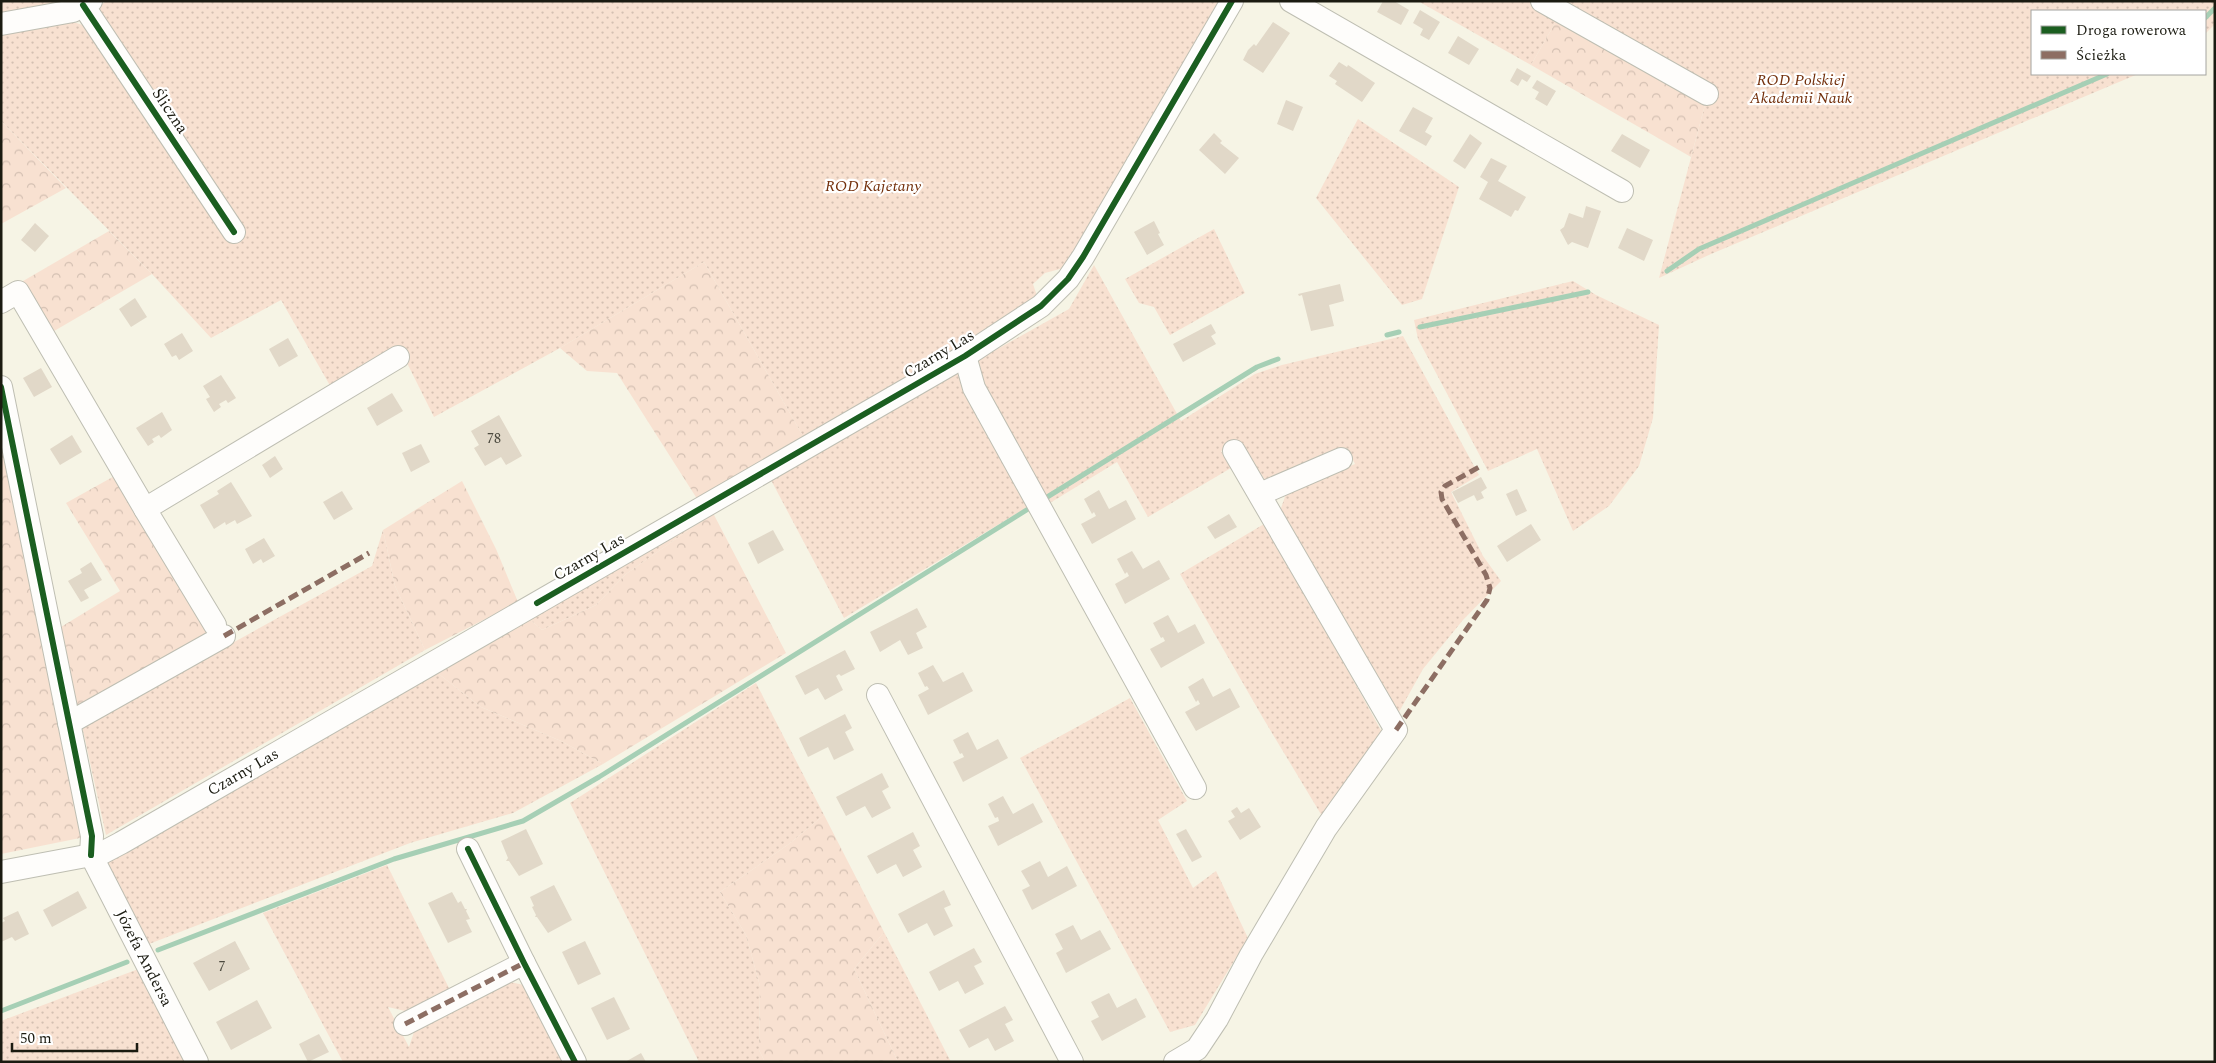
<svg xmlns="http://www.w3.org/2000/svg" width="2216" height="1063" font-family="Spectral,serif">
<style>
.grass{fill:url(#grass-dots)}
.forest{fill:url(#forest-crowns)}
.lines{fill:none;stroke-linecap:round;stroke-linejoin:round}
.stream{stroke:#a6cfb5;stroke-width:5}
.building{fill:#e1d8c8}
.minor-casing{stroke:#bebeb2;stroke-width:24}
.minor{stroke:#fefdfb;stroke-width:22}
.quiet{stroke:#8d6e63;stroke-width:5;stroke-dasharray:10 5;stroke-linecap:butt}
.cycleway-casing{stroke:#fff;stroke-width:9}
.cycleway{stroke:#1b5e20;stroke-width:6}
.labels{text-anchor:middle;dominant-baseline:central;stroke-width:4.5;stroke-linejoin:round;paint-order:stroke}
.number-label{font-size:14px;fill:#4c4a3f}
.park-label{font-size:16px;font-style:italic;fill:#73300c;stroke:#fff}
.street-label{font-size:16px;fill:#1b1b11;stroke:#fff}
</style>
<defs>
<pattern id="grass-dots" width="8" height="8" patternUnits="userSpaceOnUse" patternTransform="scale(1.25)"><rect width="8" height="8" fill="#f8e1d1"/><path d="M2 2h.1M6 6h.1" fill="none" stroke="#d4c0b2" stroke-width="1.8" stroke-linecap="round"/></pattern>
<pattern id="forest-crowns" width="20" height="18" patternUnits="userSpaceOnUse" patternTransform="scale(1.25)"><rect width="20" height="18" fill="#f8e1d1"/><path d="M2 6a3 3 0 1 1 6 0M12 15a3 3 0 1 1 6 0" fill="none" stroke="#d4c0b2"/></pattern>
</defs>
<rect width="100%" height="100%" fill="#f6f4e5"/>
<!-- grass -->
<g class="grass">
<path d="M1,1h66l-66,17z"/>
<path d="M107,1h1113l-149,265 -26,7 -12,11 6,18 -235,136 -100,-176 -144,86 -126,69 -34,-68 -68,40 -51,-89 -70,38 -59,-64 -151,-153v-89l69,-11 22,7 3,-20z"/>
<path d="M1418,1h112l28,17 -27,47z"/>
<path d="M1556,1h659v23l-10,10v-23h-173v63h106l-427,180 -52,24 47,-177z"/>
<path d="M1358,119l101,68 -37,112 -20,6 -86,-107z"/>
<path d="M1214,229l31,64 -75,42 -16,-28 -15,-4 -14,-24z"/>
<path d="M1094,265l87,156 74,-47 27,-9 121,-29 76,139 -28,17 32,64 18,25 -38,39 -40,49 -24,43 -119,-201 7,-20 68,-27 -8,-16 -79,36 -29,-42 -18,9 10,17 -83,49 -31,-55 -72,44 -71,-129 4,-17 91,-51z"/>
<path d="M1573,281l23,14 63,30 -6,93 -14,48 -30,40 -36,25 -36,-82 -49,22 -70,-132 -4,-19z"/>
<path d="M961,370l73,133 -190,115 -73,-138z"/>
<path d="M713,513l-87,61 -30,31 -54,25 -16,-14z"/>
<path d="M1264,524l82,143 37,67 -61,82 -59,-98 -83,-144z"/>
<path d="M383,530l12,56 30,64 -319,185 -24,-109 290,-160z"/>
<path d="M435,671l46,36 80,34 42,23 -90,49 -103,30 -261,101 -46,-83z"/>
<path d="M756,683l68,132 -35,29 -69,48 26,43 14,51 -1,64 6,12h-66l-129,-259z"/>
<path d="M1130,698l57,103 -29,19 35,68 23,-17 32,67 -53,87 -25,7 -150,-274z"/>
<path d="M387,865l63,125 -45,21 -17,-4 21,40 6,-18 95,-47 23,5 36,75h-226l-80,-149z"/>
<path d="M884,932l67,130h-53l-44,-93z"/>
<path d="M141,968l50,94h-190v-41z"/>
</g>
<!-- forest -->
<g class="forest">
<path d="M1558,18l148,83 -15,56 -160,-92z"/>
<path d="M1,121l65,67 -65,36z"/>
<path d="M109,231l43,43 -103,60 -31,-50z"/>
<path d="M704,262l100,176 -103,67 -84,-132 -30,-2 -27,-23z"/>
<path d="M1,443l84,394 -84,17z"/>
<path d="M118,474l94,159 -139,82 -17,-85 64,-39 -54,-88z"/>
<path d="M462,481l34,68 22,53 -93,48 -30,-64 -12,-56z"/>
<path d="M713,513l73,140 -183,111 -42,-23 -80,-34 -46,-36 91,-55 16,14 54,-25 30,-31z"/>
<path d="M824,815l60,117 -30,37 44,93h-133l-6,-12 1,-64 -14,-51 -26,-43 69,-48z"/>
</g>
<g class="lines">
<!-- stream -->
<g class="stream">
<path d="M2205,18l10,-10"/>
<path d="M1667,271l32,-22 408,-175"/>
<path d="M1420,327l168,-35"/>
<path d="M1387,335l12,-3"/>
<path d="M1044,499l213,-132 21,-8"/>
<path d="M158,950l236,-91 129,-38 76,-44 434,-271"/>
<path d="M1,1011l126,-49"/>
</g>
</g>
<!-- building -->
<g class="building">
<path d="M1383,1h11l15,9 -8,15 -24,-13z"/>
<path d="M1420,10l20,12 -11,18 -9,-5 3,-6 -10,-6z"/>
<path d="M1273,22l17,11 -27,40 -20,-13 5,-10 6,-6 2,2z"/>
<path d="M1458,36l21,13 -10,16 -21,-12z"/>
<path d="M1339,62l8,5 1,-2 27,18 -13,19 -27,-18 2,-3 -8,-5z"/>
<path d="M1517,68l14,8 -4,6 -5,-3 -4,7 -8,-5z"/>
<path d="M1537,80l19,11 -9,15 -12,-7 4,-7 -7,-4z"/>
<path d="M1286,100l17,7 -10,24 -16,-7z"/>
<path d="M1413,107l20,11 -8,14 7,4 -6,10 -27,-15z"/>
<path d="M1214,133l8,8 -2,2 19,15 -14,16 -26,-24z"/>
<path d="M1470,134l12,9 -17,26 -12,-8z"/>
<path d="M1622,134l28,16 -10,18 -29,-17z"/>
<path d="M1491,158l16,8 -9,15 28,16 -8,14 -3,-1 -4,7 -32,-18 9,-17 -8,-5z"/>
<path d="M1586,206l15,5 -13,37 -16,-6 -4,3 -8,-15 4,-3 5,-14 14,5z"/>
<path d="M1154,221l6,12 -2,1 6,11 -17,10 -13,-23z"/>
<path d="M35,223l14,13 -14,16 -14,-12z"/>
<path d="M1627,228l26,12 -9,21 -26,-13z"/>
<path d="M1340,284l4,17 -15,4 5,21 -23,5 -9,-36 -3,1 -1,-2z"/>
<path d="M135,298l12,19 -16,10 -12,-18z"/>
<path d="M1211,324l5,9 -5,3 5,8 -33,18 -10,-18z"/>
<path d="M182,333l11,18 -14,9 -3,-5 -4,2 -8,-13z"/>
<path d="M288,338l10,18 -19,11 -10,-18z"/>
<path d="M41,368l11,19 -18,10 -11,-19z"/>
<path d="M221,375l15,23 -8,5 -2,-3 -7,4 2,3 -7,5 -8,-13 4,-2 -7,-11z"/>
<path d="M392,393l11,18 -26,15 -10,-18z"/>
<path d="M162,412l10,18 -11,8 -2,-3 -7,4 2,3 -6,4 -12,-18z"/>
<path d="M499,415l23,41 -16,9 -5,-8 -16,9 -11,-18 5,-3 -8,-14z"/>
<path d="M72,435l10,17 -22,13 -10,-16z"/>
<path d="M421,444l9,18 -19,10 -9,-19z"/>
<path d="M275,456l8,13 -13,9 -8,-13z"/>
<path d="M1481,477l6,11 -6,4 3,6 -7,3 -3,-6 -16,8 -6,-11z"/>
<path d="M231,482l21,34 -15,8 -2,-4 -9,5 -1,-3 -11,7 -14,-24 19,-11 -2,-3z"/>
<path d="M1517,489l10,22 -11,5 -10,-22z"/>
<path d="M1099,490l10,19 17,-9 10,19 -44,25 -11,-20 15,-8 -2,-4 -2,2 -8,-15z"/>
<path d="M342,491l11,18 -19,11 -11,-18z"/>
<path d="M1229,514l8,13 -22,12 -8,-12z"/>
<path d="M1531,524l10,16 -34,22 -10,-16z"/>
<path d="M773,530l11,20 -26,14 -10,-21z"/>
<path d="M264,538l11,18 -12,7 -2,-4 -8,5 -8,-15z"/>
<path d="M1132,551l11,18 16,-9 11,19 -45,25 -10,-20 14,-8 -2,-4 -2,2 -8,-15z"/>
<path d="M91,562l11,18 -18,10 5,8 -8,4 -13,-21 14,-8 -2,-4z"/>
<path d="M917,608l10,19 -11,6 7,15 -15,7 -8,-15 -20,12 -10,-20z"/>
<path d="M1168,615l10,18 17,-9 10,19 -44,25 -11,-19 15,-8 -2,-4 -2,1 -8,-15z"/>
<path d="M845,650l10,19 -14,7 -2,-2 -3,2 7,14 -18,10 -7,-12 -13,7 -10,-19z"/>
<path d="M933,665l10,17 20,-10 10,19 -45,24 -10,-20 11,-6 -2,-3 -2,1 -7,-14z"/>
<path d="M1203,678l10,19 17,-9 10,19 -44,24 -11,-19 15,-8 -2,-4 -2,2 -8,-15z"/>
<path d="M845,714l7,14 -7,4 9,18 -20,10 -6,-13 -20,10 -9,-19z"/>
<path d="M968,732l9,18 21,-11 10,19 -45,24 -10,-20 11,-5 -2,-4 -2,1 -7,-14z"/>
<path d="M882,773l7,14 -7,4 9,17 -19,10 -7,-12 -19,10 -10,-19z"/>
<path d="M1003,796l10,18 20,-11 10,19 -45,24 -10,-20 11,-5 -1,-4 -3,1 -7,-14z"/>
<path d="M1237,807l4,6 8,-5 12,19 -21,13 -12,-19 7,-4 -4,-6z"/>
<path d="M526,829l17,35 -24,12 -10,-15h-3l2,-3 -7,-17z"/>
<path d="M1186,829l16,28 -10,5 -16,-28z"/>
<path d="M913,832l7,14 -7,4 9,17 -19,10 -7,-13 -19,10 -10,-18z"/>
<path d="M1040,861l8,16 19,-11 10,20 -45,24 -10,-20 8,-4 -9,-15z"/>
<path d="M554,885l18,35 -24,13 -11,-16h-2l1,-2 -4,-8 2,-1 -4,-9z"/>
<path d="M944,890l7,15 -7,3 9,18 -19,10 -7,-13 -19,10 -10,-19z"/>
<path d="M78,891l9,17 -35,19 -9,-17z"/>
<path d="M452,892l6,11 3,-2 4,8h2l-1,2 4,8 -4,1 6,12 -24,11 -20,-40z"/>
<path d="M18,911l11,23 -14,7 -3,-4 -11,5v-19l4,-2 -2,-3z"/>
<path d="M1073,925l8,15 19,-10 11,19 -45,24 -10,-20 7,-4 -8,-15z"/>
<path d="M235,941l15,28 -41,22 -16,-28z"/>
<path d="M585,941l16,33 -23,11 -16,-33z"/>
<path d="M974,948l8,14 -8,4 10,18 -19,10 -7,-13 -19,10 -10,-19z"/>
<path d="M1109,993l8,15 19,-10 10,19 -44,24 -11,-20 8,-4 -8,-15z"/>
<path d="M614,997l16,32 -23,11 -16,-32z"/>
<path d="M257,1000l15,28 -41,22 -15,-28z"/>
<path d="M1005,1006l8,14 -8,4 9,17 -19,10 -7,-13 -19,10 -10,-18z"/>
<path d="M319,1034l10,18 -21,10 -9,-18z"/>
<path d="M641,1053l5,9h-21z"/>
</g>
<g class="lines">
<!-- minor casing -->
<g class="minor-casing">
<g id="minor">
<path d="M1291,1l331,190"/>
<path d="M1542,1l165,93"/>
<path d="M83,5l151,227"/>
<path d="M1,24l72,-13 18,-10"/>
<path d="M1,302l17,-10 127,217"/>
<path d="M965,356l9,32 221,400"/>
<path d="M1,387l91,449 -1,19"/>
<path d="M1260,494l81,-35"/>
<path d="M215,625l-70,-116 253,-152"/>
<path d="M878,695l194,367"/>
<path d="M69,723l155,-87"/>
<path d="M468,849l56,114 51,99"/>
<path d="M91,855l106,207"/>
<path d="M1,872l101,-19 19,-10 844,-487 76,-50 27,-27 15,-22 149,-256"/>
<path d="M405,1024l119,-61"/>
<path d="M1175,1062l22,-13 20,-30 34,-64 75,-127 70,-98 -162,-279"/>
</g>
</g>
<!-- minor -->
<use href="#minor" class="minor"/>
<!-- quiet -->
<g class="quiet">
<path d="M224,636l145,-83"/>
<path d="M1396,730l91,-130 3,-12 -4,-13 -44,-76 -1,-7 4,-6 36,-20"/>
<path d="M405,1024l119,-61"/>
</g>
<!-- cycleway casing -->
<g class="cycleway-casing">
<g id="cycleway">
<path d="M83,5l151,227"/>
<path d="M1,387l91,449 -1,19"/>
<path d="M537,603l428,-247 76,-50 27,-27 15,-22 149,-256"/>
<path d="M468,849l56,114 51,99"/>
</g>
</g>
<!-- cycleway -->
<use href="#cycleway" class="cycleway"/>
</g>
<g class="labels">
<!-- number labels -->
<g class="number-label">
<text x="494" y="438">78</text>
<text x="222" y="966">7</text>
</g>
<!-- park labels -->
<g class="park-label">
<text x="1801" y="80">ROD Polskiej<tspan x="1801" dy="18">Akademii Nauk</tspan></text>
<text x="873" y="186">ROD Kajetany</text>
</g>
<!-- street labels -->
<g class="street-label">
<text transform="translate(170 111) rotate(56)">Śliczna</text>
<text transform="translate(939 354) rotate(-31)">Czarny Las</text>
<text transform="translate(589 557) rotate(-30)">Czarny Las</text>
<text transform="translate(243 772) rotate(-30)">Czarny Las</text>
<text transform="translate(144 958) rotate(63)">Józefa Andersa</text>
</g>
</g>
<!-- border -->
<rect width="2216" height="1063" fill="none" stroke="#1b1b11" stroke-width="5"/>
<!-- legend -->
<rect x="2031" y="10" width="175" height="65" fill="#ffffff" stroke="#a4a4a0"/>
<rect x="2041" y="26" width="25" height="8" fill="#1b5e20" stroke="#a4a4a0"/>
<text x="2076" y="35" font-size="15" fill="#1b1b11">Droga rowerowa</text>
<rect x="2041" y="51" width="25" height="8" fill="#8d6e63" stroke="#a4a4a0"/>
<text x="2076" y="60" font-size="15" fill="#1b1b11">Ścieżka</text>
<!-- scale -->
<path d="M12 1043v8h125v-8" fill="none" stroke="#1b1b11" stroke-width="2.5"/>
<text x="20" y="1043" font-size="15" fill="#1b1b11" stroke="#ffffff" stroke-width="4" paint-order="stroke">50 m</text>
</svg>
